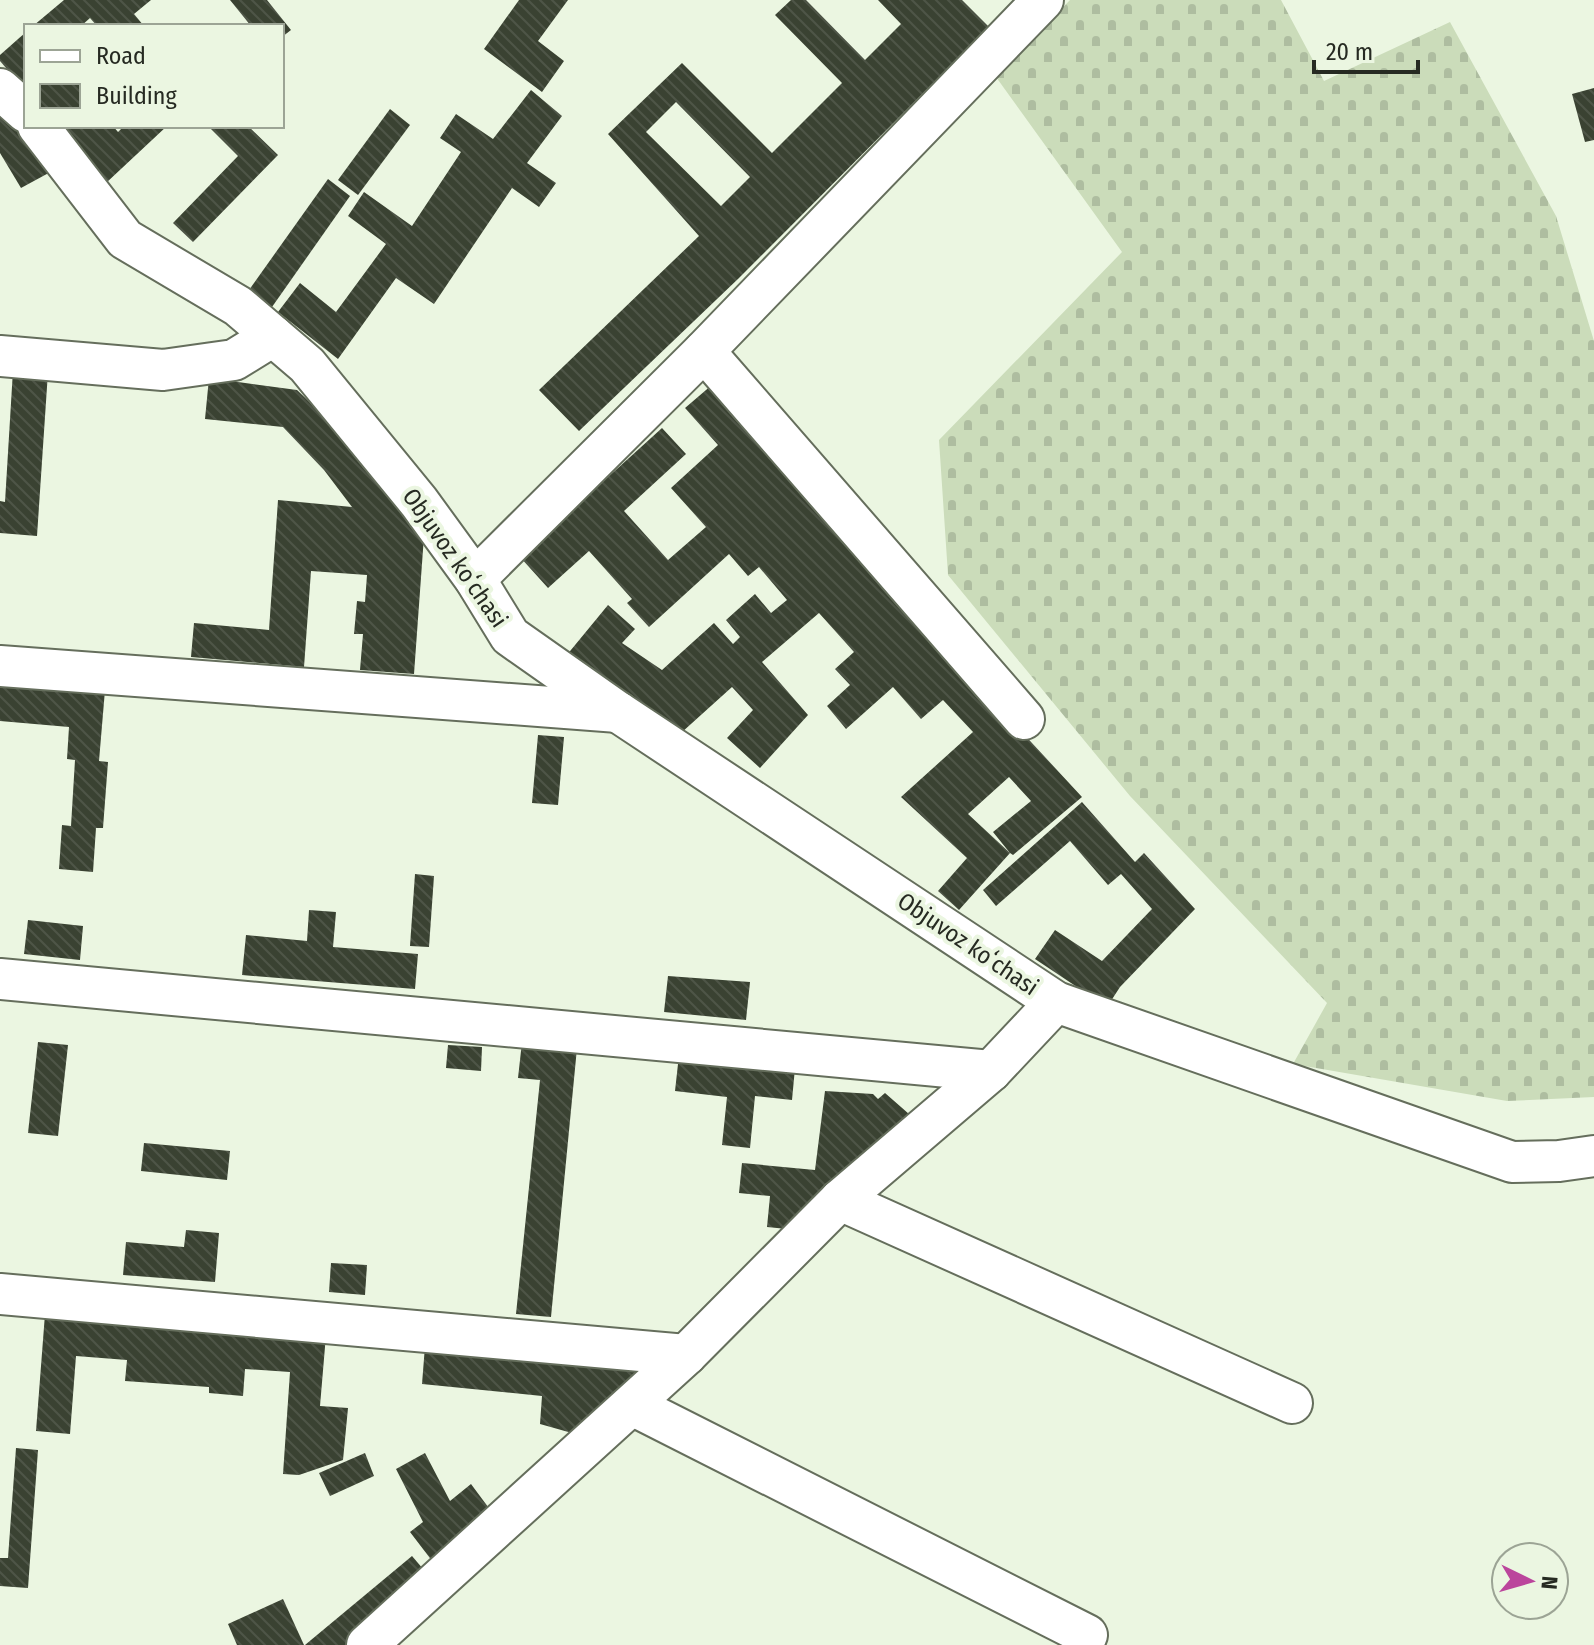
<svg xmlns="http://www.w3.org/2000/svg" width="1594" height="1645" font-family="'Fira Sans Condensed',sans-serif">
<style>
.cemetery{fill:url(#cemetery-stones)}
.building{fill:url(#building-back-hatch);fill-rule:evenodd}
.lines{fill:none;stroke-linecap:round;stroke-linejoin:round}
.minor-casing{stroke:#656e5c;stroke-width:44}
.minor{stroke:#fff;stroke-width:40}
.labels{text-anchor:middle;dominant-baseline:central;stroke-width:8;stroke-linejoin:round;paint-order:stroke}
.street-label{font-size:24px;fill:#262a22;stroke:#ebf6e1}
</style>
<defs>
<pattern id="cemetery-stones" width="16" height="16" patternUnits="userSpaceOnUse" patternTransform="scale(2)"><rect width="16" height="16" fill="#cbdcba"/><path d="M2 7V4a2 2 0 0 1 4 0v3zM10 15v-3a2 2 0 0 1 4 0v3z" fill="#aebda0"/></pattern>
<pattern id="building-back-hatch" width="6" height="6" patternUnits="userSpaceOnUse" patternTransform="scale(2)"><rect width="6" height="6" fill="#3a4232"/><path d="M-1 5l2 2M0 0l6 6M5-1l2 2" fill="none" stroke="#4e5547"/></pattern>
</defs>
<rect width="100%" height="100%" fill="#ebf6e1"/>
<!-- cemetery -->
<path class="cemetery" d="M1070,0h211l43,81 126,-59 106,194 38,125v756l-87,4 -214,-37 34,-61 -197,-207 -182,-221 -9,-135 183,-188 -126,-175z"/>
<!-- building -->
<g class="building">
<path d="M64,0h87l-17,14 10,12h-47l-7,-8 -9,8h-48z"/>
<path d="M230,0h37l24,30 -9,7v-11h-31z"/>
<path d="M519,0h49l-30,41 26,20 -22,31 -58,-43z"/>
<path d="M791,0h15l59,60 36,-36 -23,-24h84l27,27 -250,251 -160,153 -40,-41 160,-154 -91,-102 74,-71 90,90 70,-70 -67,-68zM676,102l74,75 -29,29 -75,-74z"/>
<path d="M26,32v59l-26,-30v-6z"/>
<path d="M1594,88v52l-9,2 -13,-48z"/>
<path d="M531,90l31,26 -35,47 29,20 -17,24 -27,-19 -78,116 -38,-26 -58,81 -60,-47 22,-29 36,29 50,-68 -38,-28 16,-24 48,34 49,-74 -21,-14 16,-24 37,25z"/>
<path d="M0,99l56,70 -35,19 -21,-35z"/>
<path d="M390,109l20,16 -52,70 -20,-15z"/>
<path d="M56,126h57l5,6 6,-6h43l-61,57z"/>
<path d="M208,126h40l30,29 -85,87 -20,-19 65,-67z"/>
<path d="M328,179l22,17 -78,111 -23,-17z"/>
<path d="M13,370l35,2 -11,164 -37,-3v-32l5,1z"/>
<path d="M209,378l88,12 55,53 72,93 -10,138 -54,-4 3,-36h-9l3,-33 8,1 2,-27 -56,-4 -7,96 -113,-10 3,-34 75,7 9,-130 74,7 -28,-37 -41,-43 -78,-8z"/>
<path d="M713,384l257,292 112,121 -69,58 -3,-2 -51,57 -21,-19 29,-33 -66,-61 72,-65 -30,-32 -22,19 -28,-32 -47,42 -19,-23 23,-21 -15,-16 19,-17 -35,-39 -57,49 46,53 -48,53 -33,-30 26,-28 -21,-23 -51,46 -115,-77 42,-51 27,24 -13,14 40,27 52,-47 19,21 7,-7 -14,-17 29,-26 16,19 16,-13 -28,-33 -11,9 -19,-22 -80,73 -22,-24 5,-4 -43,-48 -41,37 -28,-31 142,-129 24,26 -62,57 44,49 38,-33 -35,-39 47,-43 -33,-37zM1009,777l22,24 -38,31 17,21 -42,-39z"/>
<path d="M0,680l105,10 -6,71 9,1 -5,66h-7l-3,44 -34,-3 3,-44 9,1 4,-66 -8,-1 2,-32 -69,-6z"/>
<path d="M538,735l26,2 -6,68 -26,-2z"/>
<path d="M1082,802l53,60 9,-9 51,56 -75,78 -13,20 -72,-48 20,-29 47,31 50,-52 -31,-35 -13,11 -38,-44 -74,65 -13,-16z"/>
<path d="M415,874l19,2 -5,71 -19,-1z"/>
<path d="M309,910l27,2 -3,35 85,7 -3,35 -173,-14 4,-40 61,6z"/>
<path d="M28,920l55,6 -3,34 -56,-6z"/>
<path d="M668,976l82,6 -4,38 -82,-8z"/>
<path d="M38,1042l30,3 -10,91 -30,-3z"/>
<path d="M522,1042l55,6 -26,269 -35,-3 24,-234 -22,-2z"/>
<path d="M448,1045l34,2 -1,24 -35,-3z"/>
<path d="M679,1055l116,13 -3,32 -37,-4 -5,52 -28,-3 5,-48 -52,-6z"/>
<path d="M825,1091l48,3 5,5 7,-6 24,21 -90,94 -12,23 -40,-4 3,-31 -31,-3 3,-30 73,7z"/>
<path d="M144,1143l86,8 -3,29 -86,-9z"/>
<path d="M186,1230l33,3 -4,49 -92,-7 3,-33 58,5z"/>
<path d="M331,1263l36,2 -2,30 -36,-3z"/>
<path d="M45,1314l281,21 -6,71 28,2 -5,52 -44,15 -16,-1 7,-102 -45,-3 -2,27 -34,-3v-6l-84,-6 2,-21 -51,-4 -6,78 -34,-3z"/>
<path d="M425,1346l237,20 -76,71 -46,-13 2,-28 -120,-12z"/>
<path d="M16,1448l22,2 -10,138 -28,-2v-28h8z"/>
<path d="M365,1453l9,23 -44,20 -11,-23z"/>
<path d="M425,1453l25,48 21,-17 26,35 -61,47 -26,-34 13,-10 -27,-53z"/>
<path d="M412,1556l23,27 -73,62h-57z"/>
<path d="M283,1599l21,46h-67l-9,-21z"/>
</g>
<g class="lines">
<!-- minor casing -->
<g class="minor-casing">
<g id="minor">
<path d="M0,89l26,23"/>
<path d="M38,126l87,113 113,67 69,59 112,137 56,77 35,57 108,76 438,290 456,160 47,-1 35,-5"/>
<path d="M704,351l320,368"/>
<path d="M0,356l163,14 71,-10 39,-24"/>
<path d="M475,579l229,-228 339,-351"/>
<path d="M0,666l618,46"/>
<path d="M0,979l991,92"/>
<path d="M840,1200l452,203"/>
<path d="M0,1294l686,61"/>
<path d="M632,1405l455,230"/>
<path d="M367,1645l319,-290 154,-155 151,-129 65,-69"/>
</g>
</g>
<!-- minor -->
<use href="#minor" class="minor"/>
</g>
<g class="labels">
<!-- street labels -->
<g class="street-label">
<text transform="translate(455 558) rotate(55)">Objuvoz koʻchasi</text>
<text transform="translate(968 944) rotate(34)">Objuvoz koʻchasi</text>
</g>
</g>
<!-- legend -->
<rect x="24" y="24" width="260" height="104" fill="#ebf6e1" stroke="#9ca495" stroke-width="2"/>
<rect x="40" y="50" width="40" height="12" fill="#ffffff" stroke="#9ca495" stroke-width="2"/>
<text x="96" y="64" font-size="24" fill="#262a22">Road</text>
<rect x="40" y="84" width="40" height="24" fill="url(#building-back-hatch)" stroke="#9ca495" stroke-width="2"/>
<text x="96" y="104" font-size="24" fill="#262a22">Building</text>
<!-- north arrow -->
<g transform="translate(1530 1581) rotate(95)"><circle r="38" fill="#ebf6e1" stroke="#9ca495" stroke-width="2"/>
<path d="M0-6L14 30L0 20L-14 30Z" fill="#bb459c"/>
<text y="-12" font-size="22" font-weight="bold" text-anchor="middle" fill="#262a22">N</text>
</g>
<!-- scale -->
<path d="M1314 60v12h104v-12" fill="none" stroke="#262a22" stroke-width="4"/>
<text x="1326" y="60" font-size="24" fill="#262a22" stroke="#ebf6e1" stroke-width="6" paint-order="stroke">20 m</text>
</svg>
